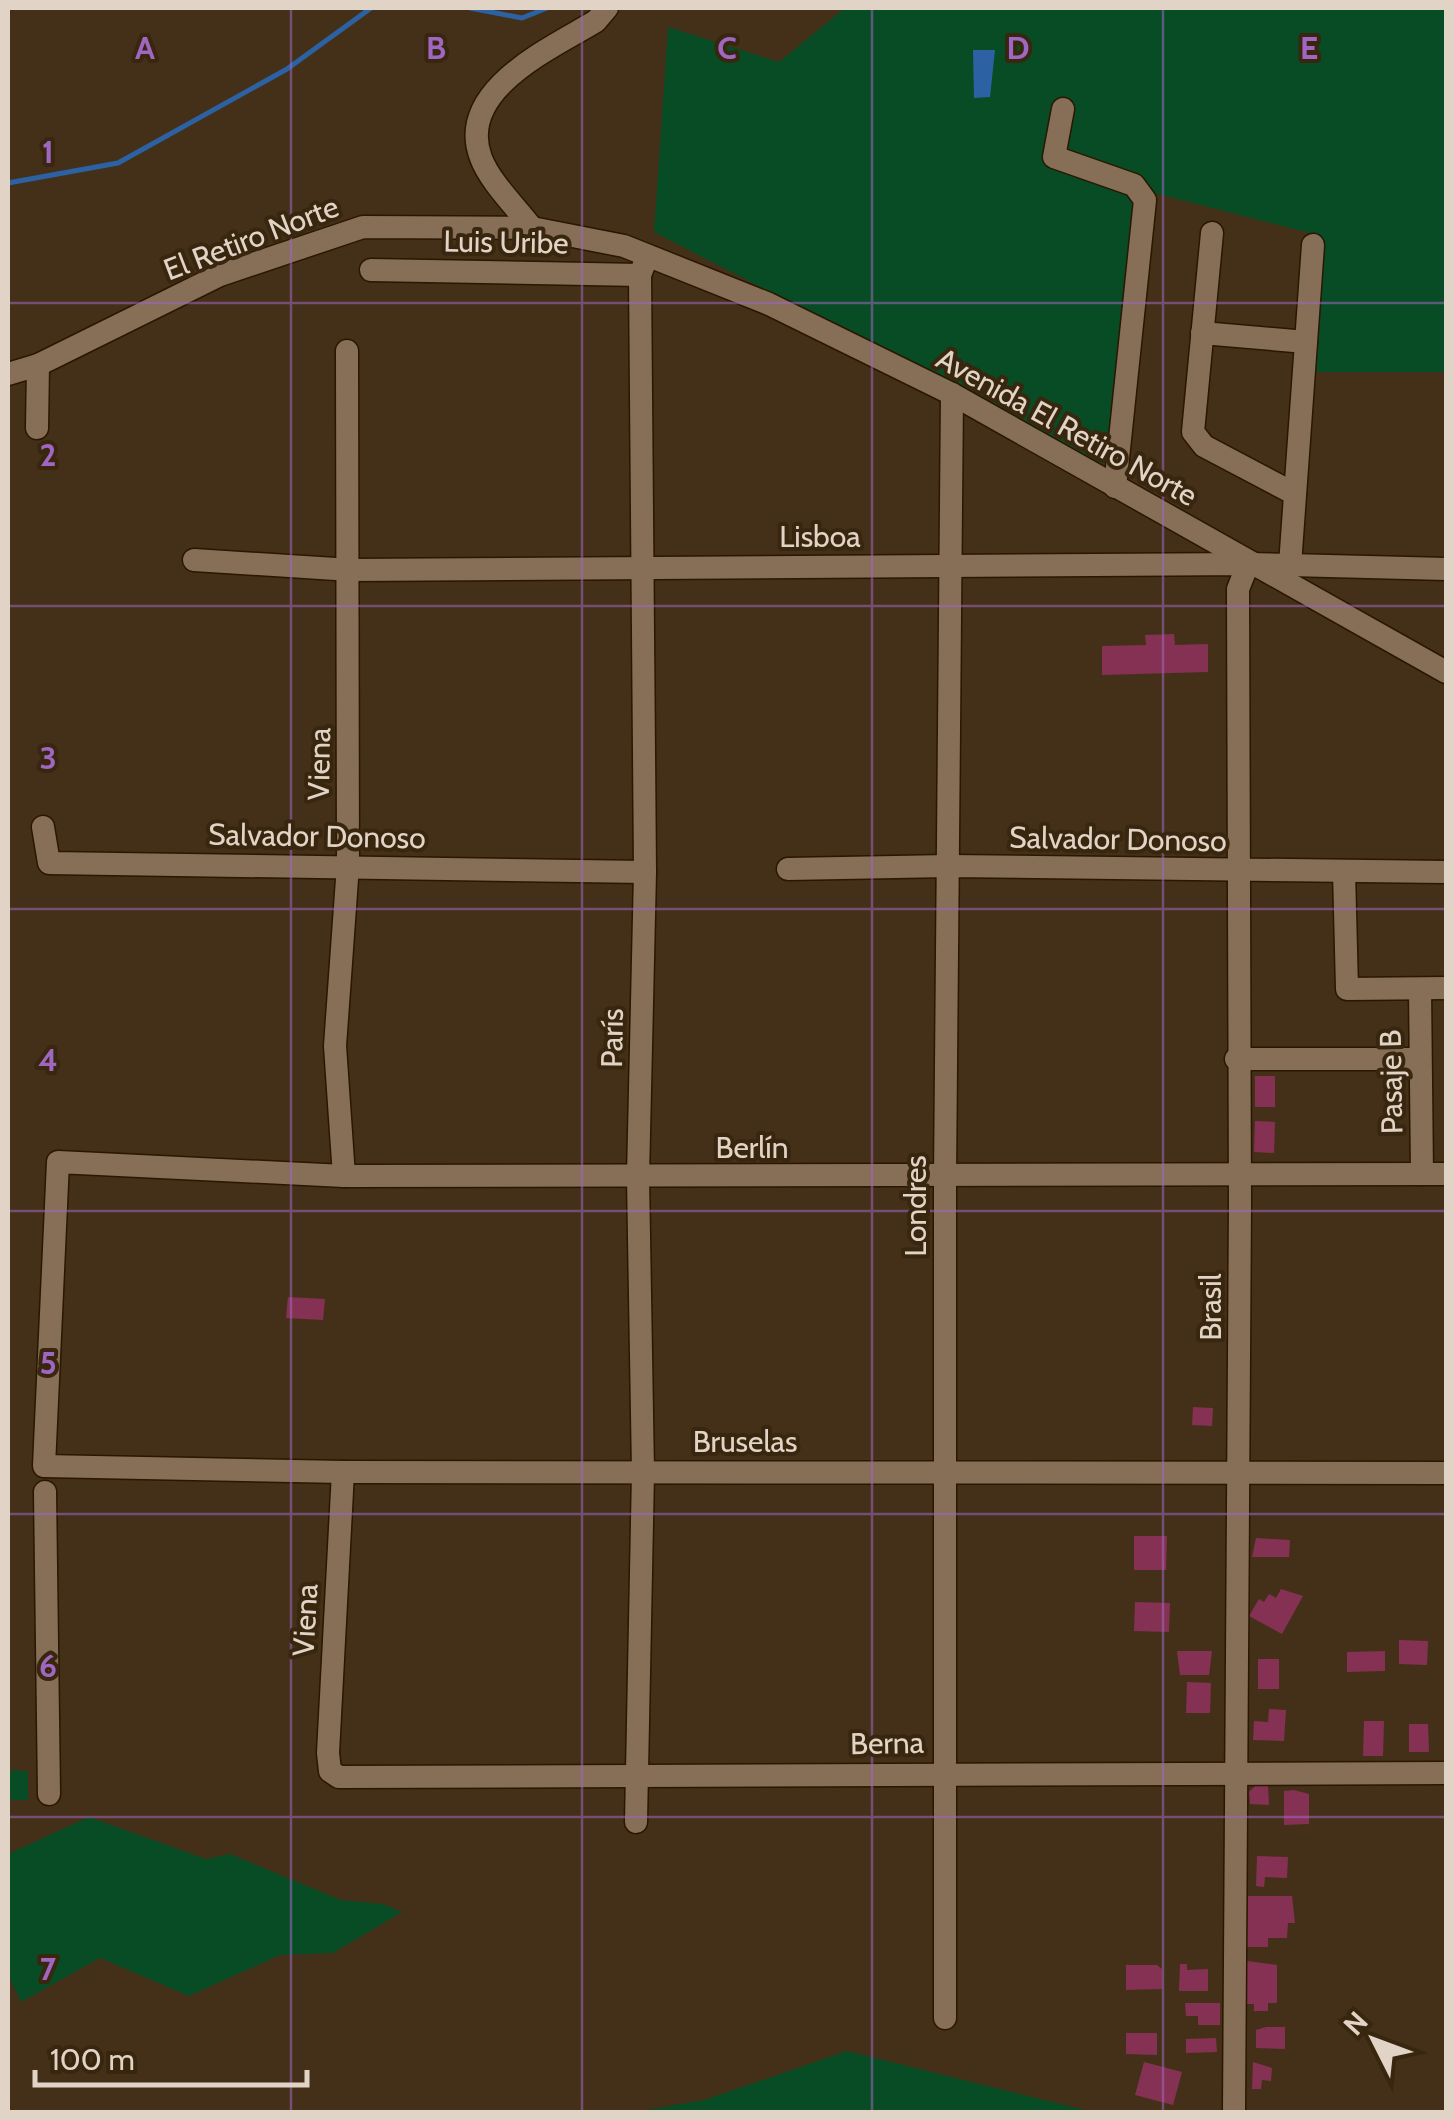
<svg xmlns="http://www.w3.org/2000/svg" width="1454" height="2120" font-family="Cabin,sans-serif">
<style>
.green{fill:#074c24}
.water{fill:#2c62a4}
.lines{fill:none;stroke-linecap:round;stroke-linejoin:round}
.stream{stroke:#2c62a4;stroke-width:5}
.building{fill:#853154}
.minor-casing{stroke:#2a1701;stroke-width:25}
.minor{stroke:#866f56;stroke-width:22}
.grid{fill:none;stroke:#9f67c1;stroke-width:2.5;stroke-opacity:0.55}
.labels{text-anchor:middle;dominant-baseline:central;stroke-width:8;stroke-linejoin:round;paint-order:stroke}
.street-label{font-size:30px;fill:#e1d4c6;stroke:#39260e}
.grid-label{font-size:32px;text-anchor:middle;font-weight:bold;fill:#9f67c1;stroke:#39260e;stroke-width:8;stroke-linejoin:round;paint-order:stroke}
</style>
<rect width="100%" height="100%" fill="#443018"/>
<!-- green -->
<g class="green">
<path d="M845,8h601v364h-136l12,-136 -180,-46 -37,275 -451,-233 14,-205 111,35z"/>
<path d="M8,1770l20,1v29h-20z"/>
<path d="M89,1817l117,42 24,-5 111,46 42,4 19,8 -69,41 -53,2 -91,41 -89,-38 -79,44 -13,-27v-121z"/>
<path d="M847,2051l246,61h-458l69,-12z"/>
</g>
<!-- water -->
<path class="water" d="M973,50h22l-5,47 -16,1z"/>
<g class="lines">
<!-- stream -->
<g class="stream">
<path d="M470,8l52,10 25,-10"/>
<path d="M8,183l110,-20 169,-94 84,-61"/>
</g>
</g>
<!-- building -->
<g class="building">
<path d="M1174,634l1,11 33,-1v28l-106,3v-29l44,-1 -1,-10z"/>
<rect x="1255" y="1076" width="20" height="31"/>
<path d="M1255,1121l20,1 -1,31 -20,-1z"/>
<path d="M288,1297l37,2 -2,21 -37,-2z"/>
<path d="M1193,1407l20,1 -1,18 -20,-1z"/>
<path d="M1134,1536h33l-1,34h-32z"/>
<path d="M1256,1538l34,2 -1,17h-37z"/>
<path d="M1281,1589l22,7 -21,38 -33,-18 10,-17 5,3 5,-8 7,4z"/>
<path d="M1135,1602l35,1 -1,29 -35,-1z"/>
<path d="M1399,1640l29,1 -1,24 -28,-1z"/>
<path d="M1177,1651h35l-3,24h-29z"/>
<path d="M1385,1651v20l-38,1v-20z"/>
<rect x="1258" y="1659" width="21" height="30"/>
<path d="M1187,1682l24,1 -1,30h-24z"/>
<path d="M1269,1709l17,1 -2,31 -31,-1 1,-19 14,1z"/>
<path d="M1364,1721h20l-1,35h-20z"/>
<path d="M1409,1724h19l1,28h-20z"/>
<path d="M1268,1785l1,20 -19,-1 -1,-12 6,-6z"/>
<path d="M1294,1790l15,4v30l-25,1v-34z"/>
<path d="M1257,1856l31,1 -1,21 -22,-1 -1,10 -8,-1z"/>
<path d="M1248,1896h44l3,27h-7l-1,15h-19v9h-21z"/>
<path d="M1247,1961l30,4v38h-9v8h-14v-7h-7z"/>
<path d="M1180,1964h7v6l21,-1v22h-29z"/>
<path d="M1126,1965h31l5,4v20l-36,1z"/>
<path d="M1185,2003h35v22h-22v-9h-12z"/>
<path d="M1266,2027h19v22l-29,-1v-18z"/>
<path d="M1126,2033h31v22l-31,-1z"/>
<path d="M1216,2038l1,14 -31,1v-14z"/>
<path d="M1144,2062l38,10 -9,33 -38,-10z"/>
<path d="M1253,2062l19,6 -1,13 -9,-1 -1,9h-9z"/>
</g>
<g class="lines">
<!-- minor casing -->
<g class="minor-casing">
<g id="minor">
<path d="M1063,109l-9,48 80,28 11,15 -30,287"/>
<path d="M532,228c-16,-21 -42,-46 -51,-70 -26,-68 71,-110 115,-137l11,-13"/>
<path d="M1212,233l-19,199 11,14 91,48"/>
<path d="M371,270l269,5"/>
<path d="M1202,333l104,9"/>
<path d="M8,374l30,-9 182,-90 143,-48 169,1 92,18 145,58 183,90 494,278"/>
<path d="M37,428l1,-63"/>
<path d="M194,560l157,10 897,-6 198,5"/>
<path d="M1290,565l23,-320"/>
<path d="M43,827l6,36 596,9"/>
<path d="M788,869l161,-3 497,6"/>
<path d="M1344,871l3,118 99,-1"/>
<path d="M1420,989l2,185"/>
<path d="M1236,1059h184"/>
<path d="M1446,1174l-1102,2 -286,-14 -14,304 299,6 1103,1"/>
<path d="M344,1176l-9,-130 13,-181 -1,-514"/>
<path d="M343,1472l-15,281 2,18 9,6 1107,-4"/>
<path d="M45,1492l4,302"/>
<path d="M636,1822l7,-350 -5,-295 7,-305 -5,-597 7,-18"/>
<path d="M945,2018v-841l7,-783"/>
<path d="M1234,2112l6,-909 -2,-614 10,-25"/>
</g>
</g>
<!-- minor -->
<use href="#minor" class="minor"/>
</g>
<!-- grid -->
<path class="grid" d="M291,8v2104M582,8v2104M872,8v2104M1163,8v2104M8,303h1438M8,606h1438M8,909h1438M8,1211h1438M8,1514h1438M8,1817h1438"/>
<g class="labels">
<!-- street labels -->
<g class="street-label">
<text transform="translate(251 238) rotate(-21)">El Retiro Norte</text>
<text transform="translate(506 242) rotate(1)">Luis Uribe</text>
<text transform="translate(1067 427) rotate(29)">Avenida El Retiro Norte</text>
<text x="820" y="536">Lisboa</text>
<text transform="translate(319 764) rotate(-89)">Viena</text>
<text transform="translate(317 836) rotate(1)">Salvador Donoso</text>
<text transform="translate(1118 839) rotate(1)">Salvador Donoso</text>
<text transform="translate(612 1038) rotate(-89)">París</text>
<text transform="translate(1391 1082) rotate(-91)">Pasaje B</text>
<text x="752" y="1147">Berlín</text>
<text transform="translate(915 1206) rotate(-90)">Londres</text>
<text transform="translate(1210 1307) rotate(-90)">Brasil</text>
<text x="745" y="1441">Bruselas</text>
<text transform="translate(305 1620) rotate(-87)">Viena</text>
<text transform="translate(887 1743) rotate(-1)">Berna</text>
</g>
</g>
<g class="grid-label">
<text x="145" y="59">A</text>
<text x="436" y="59">B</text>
<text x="727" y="59">C</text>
<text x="1018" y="59">D</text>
<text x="1309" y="59">E</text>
<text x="48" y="163">1</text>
<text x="48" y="466">2</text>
<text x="48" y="769">3</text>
<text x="48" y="1071">4</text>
<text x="48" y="1374">5</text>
<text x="48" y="1677">6</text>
<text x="48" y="1980">7</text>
</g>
<!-- border -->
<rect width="1454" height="2120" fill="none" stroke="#e1d4c6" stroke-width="20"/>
<!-- north arrow -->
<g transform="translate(1374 2040) rotate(312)" stroke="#39260e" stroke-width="8" paint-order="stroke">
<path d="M0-8L18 38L0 25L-18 38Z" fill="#e1d4c6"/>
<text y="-15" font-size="28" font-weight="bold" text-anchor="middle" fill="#e1d4c6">N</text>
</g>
<!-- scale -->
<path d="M35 2070v15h272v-15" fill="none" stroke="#e1d4c6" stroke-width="5"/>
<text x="50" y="2070" font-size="30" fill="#e1d4c6" stroke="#39260e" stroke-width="8" paint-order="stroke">100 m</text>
</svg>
